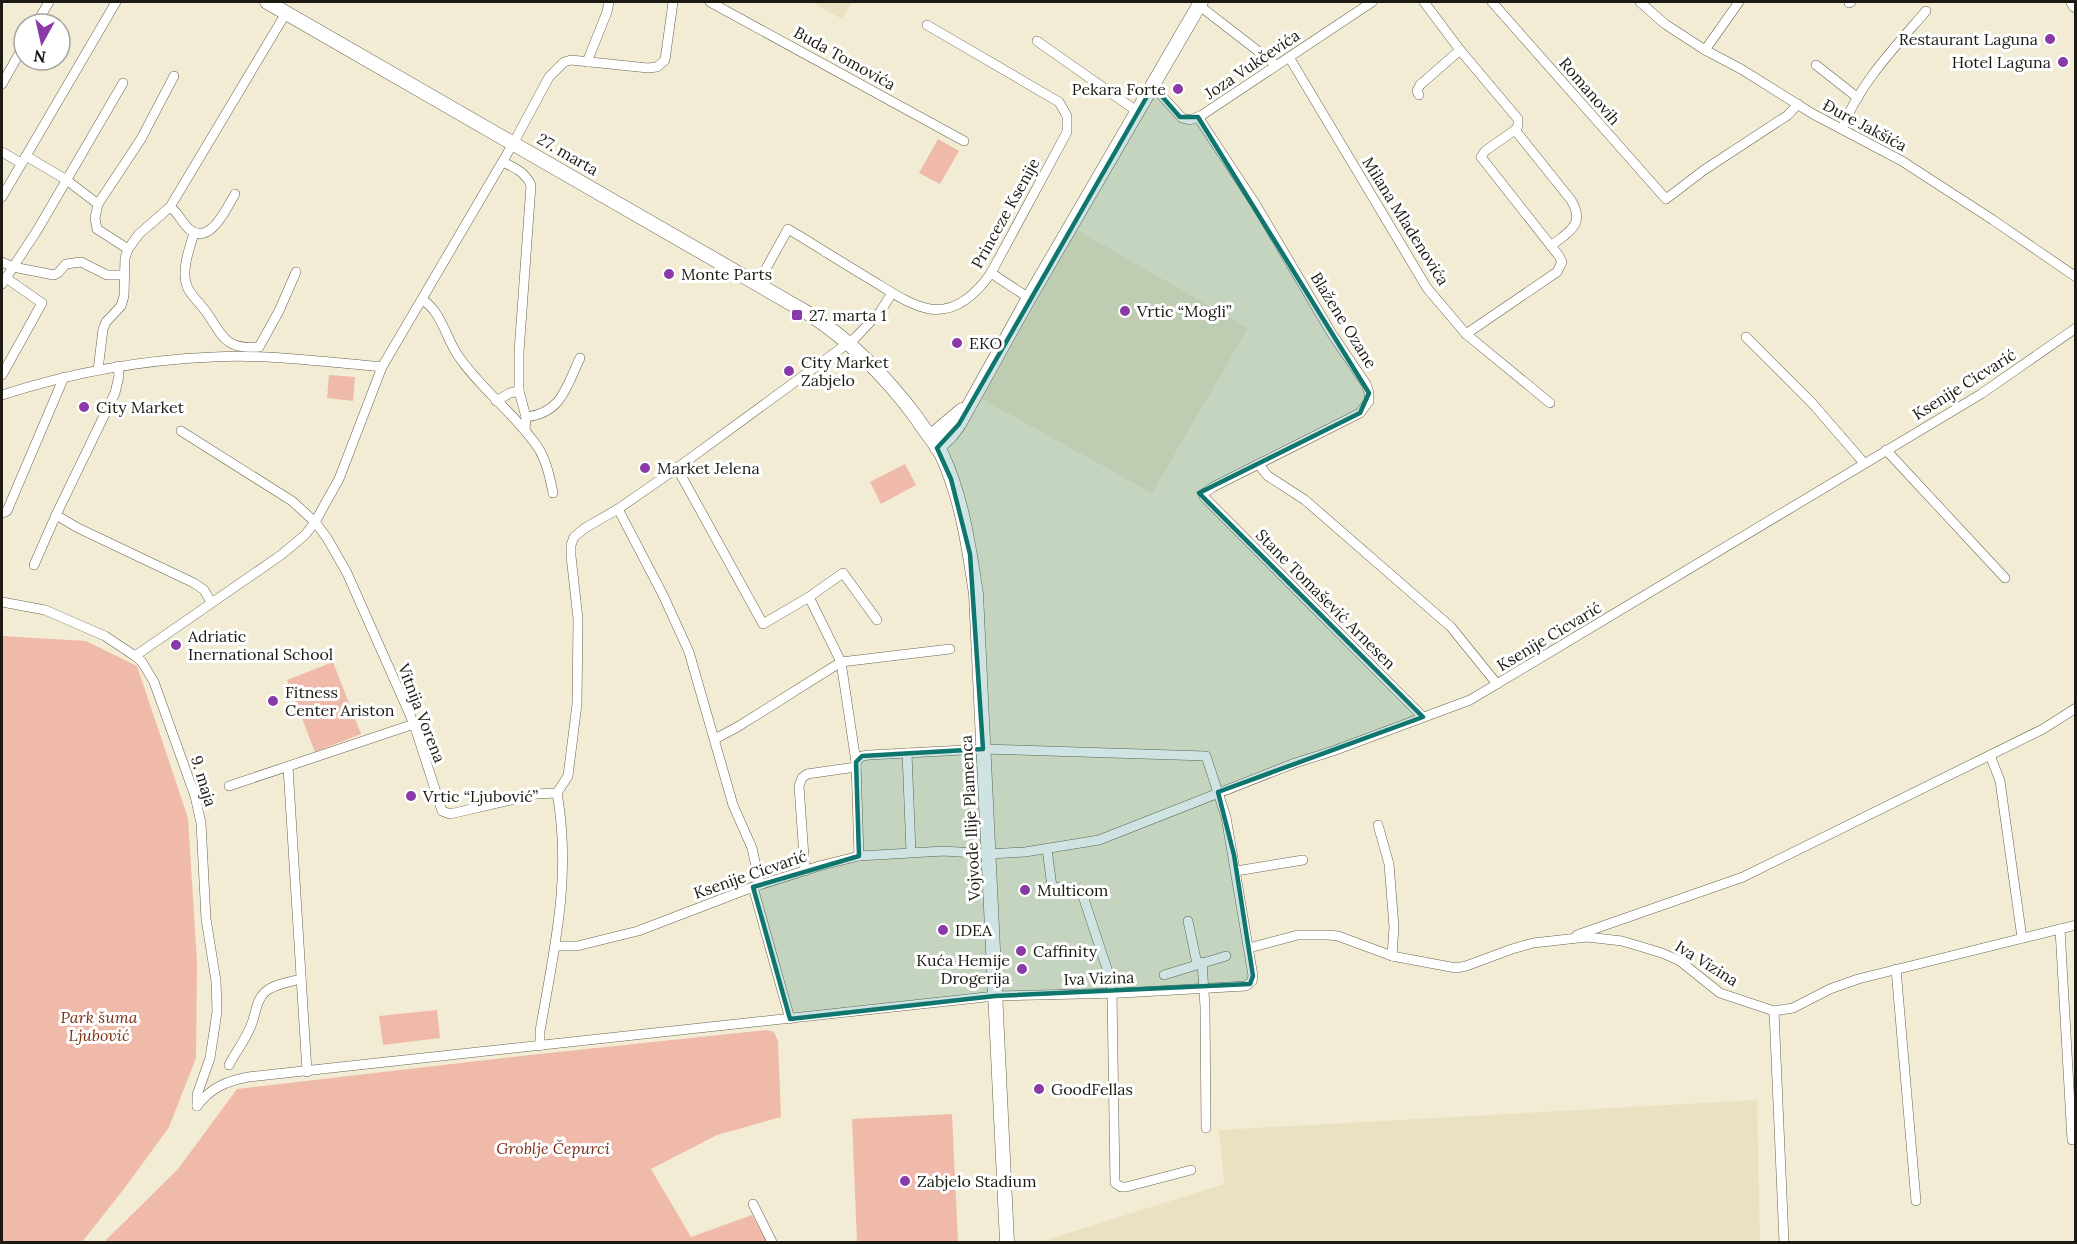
<svg xmlns="http://www.w3.org/2000/svg" width="2077" height="1244" font-family="Lora,serif">
<style>
.built{fill:#eae1c2}
.green{fill:#efbaaa}
.lines{fill:none;stroke-linecap:round;stroke-linejoin:round}
.street-casing{stroke:#69634e;stroke-width:10}
.secondary-casing{stroke:#69634e;stroke-width:15}
.primary-casing{stroke:#69634e;stroke-width:16}
.street{stroke:#fff;stroke-width:9}
.secondary{stroke:#fff;stroke-width:14}
.primary{stroke:#fff;stroke-width:15}
.marked{fill:#0f766e;fill-opacity:0.2;stroke:#0f766e;stroke-width:4.5;stroke-linejoin:round}
.poi-dot{fill:#8939a8;stroke:#fff;stroke-width:2}
.labels{text-anchor:middle;dominant-baseline:central;stroke-width:6;stroke-linejoin:round;paint-order:stroke}
.poi-label{font-size:16px;fill:#1c1a12;stroke:#fff;text-anchor:start}
.street-label{font-size:16px;fill:#1c1a12;stroke:#fff}
.park-label{font-size:16px;font-style:italic;fill:#792e14;stroke:#fff}
</style>
<rect width="100%" height="100%" fill="#f3ecd4"/>
<!-- built -->
<g class="built">
<path d="M811,2h41l-10,17z"/>
<path d="M1077,230l171,98 -96,165 -170,-94z"/>
<path d="M1757,1100l3,142h-720l184,-58 -5,-54z"/>
</g>
<!-- green -->
<g class="green">
<path d="M938,139l21,12 -19,33 -21,-11z"/>
<path d="M329,375l26,2 -2,24 -26,-3z"/>
<path d="M905,464l11,21 -35,19 -11,-22z"/>
<path d="M2,636l84,5 51,25 51,152 9,144 -1,96 -27,69 -42,58 -45,57h-80z"/>
<path d="M333,662l28,72 -46,18 -28,-72z"/>
<path d="M437,1010l3,28 -57,7 -4,-29z"/>
<path d="M766,1030l8,2 4,9 3,76 -64,18 -66,34 40,68 61,-22 15,27h-663l74,-73 59,-80 293,-34z"/>
<path d="M952,1114l6,128h-101l-5,-123z"/>
</g>
<g class="lines">
<!-- street casing -->
<g class="street-casing">
<g id="street">
<path d="M710,2l254,139"/>
<path d="M1424,2l36,48 58,69v7l-3,4 -30,21 -4,6 78,99 3,6 -5,10 -91,62"/>
<path d="M1492,2l174,197 38,-29 84,-55 10,-11"/>
<path d="M1640,2l25,22 40,26 36,19 72,45 89,47 91,59 83,57"/>
<path d="M1196,3l80,62"/>
<path d="M1849,3l2,-1"/>
<path d="M36,24l13,-22"/>
<path d="M1037,41l101,71"/>
<path d="M1705,50l34,-48"/>
<path d="M1289,57l138,231 39,46 84,69"/>
<path d="M587,62l20,-50 2,-10"/>
<path d="M1816,65l42,33"/>
<path d="M2,84l22,-39"/>
<path d="M1153,86l29,32 8,2 12,-5 170,-113"/>
<path d="M1419,95l-2,-4 3,-6 40,-35"/>
<path d="M1198,117l58,88 76,129 34,50 3,9v8l-9,12 -147,74 -10,7 1,3 219,220"/>
<path d="M1842,129c17,-45 53,-82 84,-118"/>
<path d="M1515,130l56,70c15,25 -2,31 -20,46"/>
<path d="M2,152l19,11"/>
<path d="M26,156l39,23 33,25 -3,14 2,11 31,20"/>
<path d="M503,162c12,6 22,10 28,23l-12,167v39l7,26 -1,13"/>
<path d="M2,197l114,-195"/>
<path d="M98,204l43,-65 33,-63"/>
<path d="M170,207c9,6 11,15 19,22 21,18 38,-22 46,-35"/>
<path d="M194,233c-4,14 -12,34 -8,50 2,10 12,18 18,26 19,25 18,41 55,38l20,-36 17,-39"/>
<path d="M2,262l11,5 41,8 4,-2 8,-9 15,-2 26,13h17"/>
<path d="M991,273l38,25"/>
<path d="M758,283l30,-54c27,16 53,33 80,49 19,11 40,27 62,31 27,4 47,-16 61,-36l76,-141v-16l-8,-14 -132,-77"/>
<path d="M2,284l36,-55 85,-146"/>
<path d="M423,300c18,12 23,37 34,54 23,35 59,60 82,95 8,14 11,29 14,44"/>
<path d="M1746,337l66,66 52,60"/>
<path d="M118,366l1,10 -4,17 -59,122 22,13 116,55 10,7 7,12"/>
<path d="M98,370l5,-41 3,-7 15,-16 3,-10 1,-38 3,-9 11,-15 31,-27 116,-194"/>
<path d="M2,375l40,-72 -36,-25"/>
<path d="M2,395c68,-22 139,-35 211,-38 56,-3 113,5 169,10"/>
<path d="M496,401l14,-8 9,-2"/>
<path d="M526,417c36,-4 40,-30 54,-59"/>
<path d="M181,431l111,70 23,21 12,16 20,35 67,151 28,87 8,3 86,-20 21,-1"/>
<path d="M1886,450l119,128"/>
<path d="M1258,464l10,12 37,24 146,127 46,57"/>
<path d="M677,468l86,156 46,-27 34,-24 34,47"/>
<path d="M618,509l45,86 26,57 44,153 19,43 8,37"/>
<path d="M2,513l5,-2 57,-134"/>
<path d="M34,565l22,-50"/>
<path d="M809,597l32,65 15,100 3,94"/>
<path d="M2,602l43,8 60,26 30,20 7,6 12,20 41,114 6,27 5,96 10,62 1,31 -7,46 -13,37v11"/>
<path d="M135,656l146,-101 24,-20 10,-13 24,-43 43,-112 132,-225 35,-65 15,-15 7,-2 77,8 9,-1 8,-7 8,-58"/>
<path d="M715,739l24,-13 102,-64 109,-13"/>
<path d="M907,753l4,99"/>
<path d="M1990,755l10,26 22,157"/>
<path d="M288,767l19,305"/>
<path d="M229,786l185,-62"/>
<path d="M1378,825l11,39 5,63 -2,29"/>
<path d="M1047,849l5,38 23,1 8,8 27,82 2,15 3,190 6,4h5l65,-17"/>
<path d="M805,871l-6,-85 3,-8 5,-4 49,-7"/>
<path d="M1236,871l67,-11"/>
<path d="M753,887l37,132"/>
<path d="M1188,921l9,43"/>
<path d="M2060,929l12,211"/>
<path d="M1577,935l166,-58 300,-148 33,-21"/>
<path d="M556,946h21l61,-15 115,-44 66,-21 40,-10 85,-5 44,3 37,-2 74,-12 196,-77 38,-12 137,-51 511,-306 95,-66"/>
<path d="M1249,948l49,-13h30l10,1 54,20 64,12 10,-2 46,-17 21,-6 54,-6 35,4 40,12 18,8 40,32 54,18 19,-3 37,-19 28,-10 218,-54"/>
<path d="M1202,962l3,45 1,121"/>
<path d="M1896,969l20,232"/>
<path d="M1164,975l62,-19"/>
<path d="M1774,1011l10,231"/>
<path d="M540,1046v-15c14,-81 32,-155 17,-238l11,-17 9,-72 1,-85 -7,-63v-11l3,-8 11,-9 33,-19 59,-41 178,-130 25,-26 12,-19"/>
<path d="M229,1065c7,-14 18,-27 23,-42 4,-10 4,-23 13,-31 9,-8 25,-10 36,-13"/>
<path d="M197,1106c13,-18 30,-25 51,-29l747,-81 127,-3 124,-7 6,-5 1,-5 -27,-159 -20,-61 -223,-7 -114,6 -7,1 -6,6"/>
<path d="M753,1204l19,38"/>
</g>
</g>
<!-- secondary casing -->
<g class="secondary-casing">
<g id="secondary">
<path d="M267,2l544,313c42,28 75,62 105,102 8,13 19,25 26,38 20,43 27,92 34,139l31,648"/>
<path d="M930,437l32,-27"/>
<path d="M937,448l14,-13 8,-11 70,-126 172,-296"/>
</g>
</g>
<!-- primary casing -->
<g class="primary-casing">
<path id="primary" d="M2074,2l2,3"/>
</g>
<!-- street -->
<use href="#street" class="street"/>
<!-- secondary -->
<use href="#secondary" class="secondary"/>
<!-- primary -->
<use href="#primary" class="primary"/>
</g>
<!-- marked area -->
<path class="marked" d="M1153,86l27,31h18l171,276 -9,20 -161,80 224,224 -205,75 16,63 19,121 -3,8 -255,12 -205,23 -37,-132 106,-31 -3,-94 6,-6 121,-7 -13,-195 -19,-75 -14,-31 22,-24z"/>
<!-- markers -->
<g class="poi-dot">
<circle cx="2050" cy="39" r="6"/>
<circle cx="2063" cy="62" r="6"/>
<circle cx="1178" cy="89" r="6"/>
<circle cx="669" cy="274" r="6"/>
<circle cx="1125" cy="311" r="6"/>
<rect x="791" y="309" width="12" height="12" rx="3"/>
<circle cx="957" cy="343" r="6"/>
<circle cx="789" cy="371" r="6"/>
<circle cx="84" cy="407" r="6"/>
<circle cx="645" cy="468" r="6"/>
<circle cx="176" cy="645" r="6"/>
<circle cx="273" cy="701" r="6"/>
<circle cx="411" cy="796" r="6"/>
<circle cx="1025" cy="890" r="6"/>
<circle cx="943" cy="930" r="6"/>
<circle cx="1021" cy="951" r="6"/>
<circle cx="1022" cy="969" r="6"/>
<circle cx="1039" cy="1089" r="6"/>
<circle cx="905" cy="1181" r="6"/>
</g>
<g class="labels">
<!-- poi labels -->
<g class="poi-label">
<text x="2038" y="39" text-anchor="end">Restaurant Laguna</text>
<text x="2051" y="62" text-anchor="end">Hotel Laguna</text>
<text x="1166" y="89" text-anchor="end">Pekara Forte</text>
<text x="681" y="274">Monte Parts</text>
<text x="1137" y="311">Vrtic “Mogli”</text>
<text x="809" y="315">27. marta 1</text>
<text x="969" y="343">EKO</text>
<text x="801" y="362">City Market<tspan x="801" dy="18">Zabjelo</tspan></text>
<text x="96" y="407">City Market</text>
<text x="657" y="468">Market Jelena</text>
<text x="188" y="636">Adriatic<tspan x="188" dy="18">Inernational School</tspan></text>
<text x="285" y="692">Fitness<tspan x="285" dy="18">Center Ariston</tspan></text>
<text x="423" y="796">Vrtic “Ljubović”</text>
<text x="1037" y="890">Multicom</text>
<text x="955" y="930">IDEA</text>
<text x="1033" y="951">Caffinity</text>
<text x="1010" y="960" text-anchor="end">Kuća Hemije<tspan x="1010" dy="18">Drogerija</tspan></text>
<text x="1051" y="1089">GoodFellas</text>
<text x="917" y="1181">Zabjelo Stadium</text>
</g>
<!-- street labels -->
<g class="street-label">
<text transform="translate(845 58) rotate(29)">Buda Tomovića</text>
<text transform="translate(1252 64) rotate(-34)">Joza Vukčevića</text>
<text transform="translate(1590 91) rotate(49)">Romanovih</text>
<text transform="translate(1865 125) rotate(28)">Đure Jakšića</text>
<text transform="translate(568 154) rotate(30)">27. marta</text>
<text transform="translate(1005 213) rotate(-61)">Princeze Ksenije</text>
<text transform="translate(1406 221) rotate(58)">Milana Mladenovića</text>
<text transform="translate(1344 320) rotate(58)">Blažene Ozane</text>
<text transform="translate(1964 384) rotate(-32)">Ksenije Cicvarić</text>
<text transform="translate(1326 599) rotate(45)">Stane Tomašević Arnesen</text>
<text transform="translate(1549 636) rotate(-31)">Ksenije Cicvarić</text>
<text transform="translate(422 713) rotate(69)">Vitnija Vorena</text>
<text transform="translate(204 781) rotate(73)">9. maja</text>
<text transform="translate(970 818) rotate(-93)">Vojvode Ilije Plamenca</text>
<text transform="translate(750 874) rotate(-19)">Ksenije Cicvarić</text>
<text transform="translate(1707 963) rotate(32)">Iva Vizina</text>
<text transform="translate(1099 978) rotate(-2)">Iva Vizina</text>
</g>
<!-- park labels -->
<g class="park-label">
<text x="99" y="1017">Park šuma<tspan x="99" dy="18">Ljubović</tspan></text>
<text x="553" y="1148">Groblje Čepurci</text>
</g>
</g>
<!-- border -->
<rect width="2077" height="1244" fill="none" stroke="#1c1a12" stroke-width="6"/>
<!-- north arrow -->
<g transform="translate(42 42) rotate(188)"><circle r="28" fill="#ffffff" stroke="#a4a3a0" stroke-width="1.5"/>
<path d="M0-4.5L10 22L0 15L-10 22Z" fill="#8939a8"/>
<text y="-9" font-size="16" font-weight="bold" text-anchor="middle" fill="#1c1a12">N</text>
</g>
</svg>
